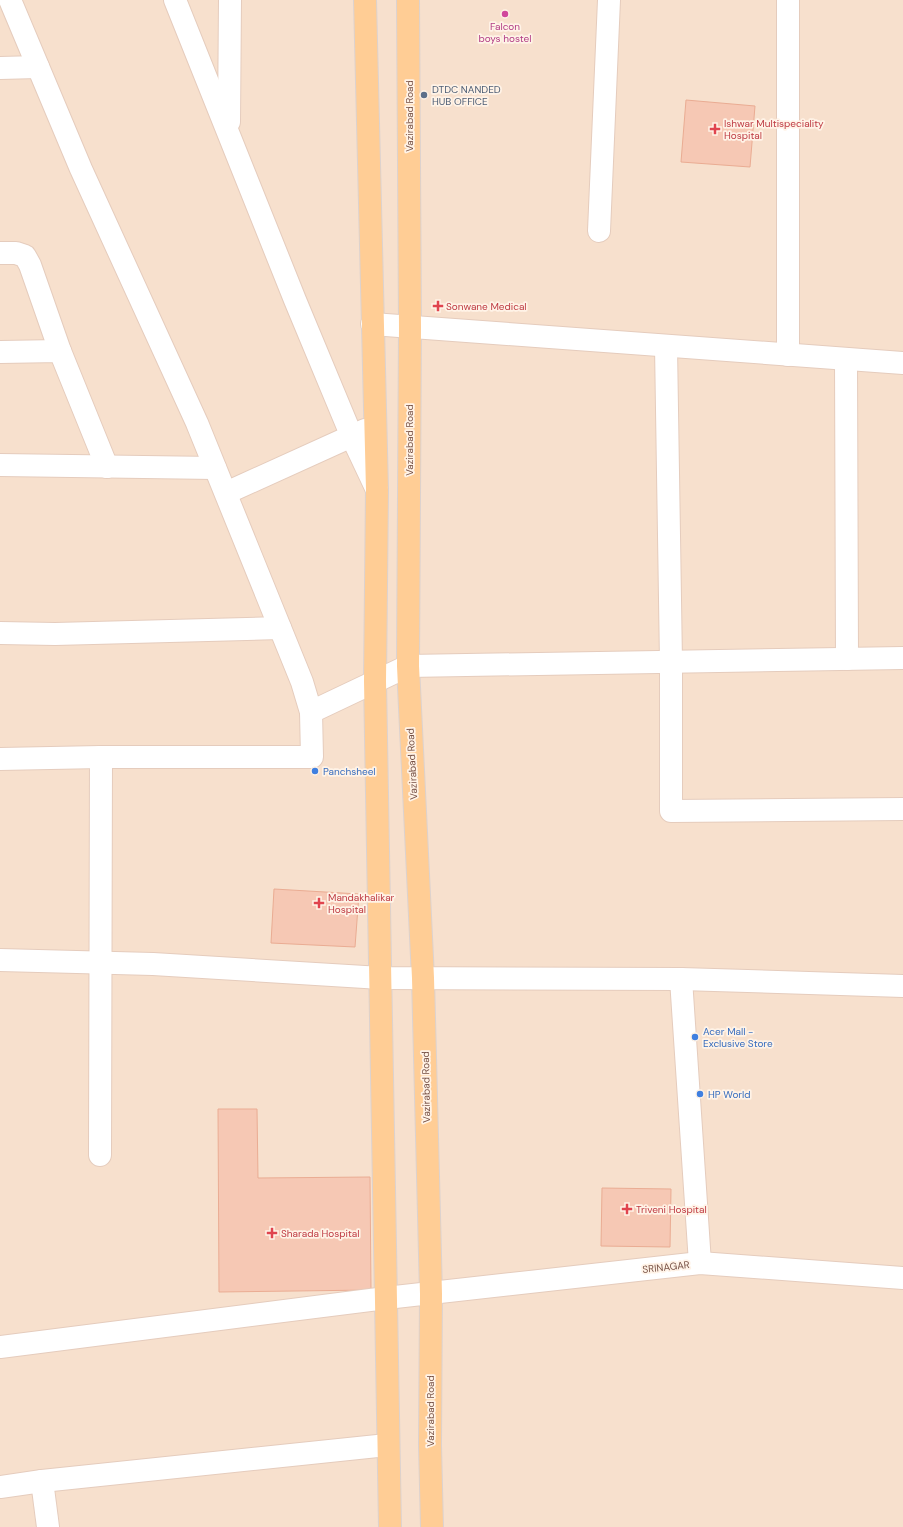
<svg xmlns="http://www.w3.org/2000/svg" width="903" height="1527" font-family="'DM Sans',sans-serif">
<style>
.residential{fill:#f7e0cd}
.building{fill:#f6c8b4;stroke:#eaac93}
.lines{fill:none;stroke-linecap:round;stroke-linejoin:round}
.minor-casing{stroke:#e5ccbd;stroke-width:24}
.major-casing{stroke:#dcd2cf;stroke-width:24}
.minor{stroke:#fff;stroke-width:22}
.major{stroke:#ffcd95;stroke-width:22}
.hotel-dot{fill:#d1479c;stroke:#fff3e7;stroke-width:1.5}
.service-dot{fill:#5c6f8a;stroke:#fff3e7;stroke-width:1.5}
.health-dot{fill:#e0444e;stroke:#fff3e7;stroke-width:1.5}
.shop-dot{fill:#3f7fe0;stroke:#fff3e7;stroke-width:1.5}
.labels{text-anchor:middle;dominant-baseline:central;stroke-width:3.5;stroke-linejoin:round;paint-order:stroke}
.hotel-label{font-size:10px;fill:#b23c85;stroke:#fff3e7}
.service-label{font-size:10px;fill:#4e5e75;stroke:#fff3e7;text-anchor:start}
.street-label{font-size:10px;fill:#775145;stroke:#fff3e7}
.health-label{font-size:10px;fill:#be3a42;stroke:#fff3e7;text-anchor:start}
.shop-label{font-size:10px;fill:#366cbe;stroke:#fff3e7;text-anchor:start}
</style>
<rect width="100%" height="100%" fill="#feefdf"/>
<!-- residential -->
<rect class="residential" x="0" y="0" width="903" height="1527"/>
<!-- building -->
<g class="building">
<path d="M686,100l69,6 -5,61 -69,-5z"/>
<path d="M274,889l85,5 -4,53 -84,-4z"/>
<path d="M218,1109h39l1,69 112,-1 1,113 -152,2z"/>
<path d="M602,1188l69,1 -1,58 -69,-1z"/>
</g>
<g class="lines">
<!-- minor casing -->
<g class="minor-casing">
<g id="minor">
<path d="M10,0l71,169 116,254 105,259 9,30 1,45h-211l-1,398"/>
<path d="M175,0l120,300 57,137 25,53"/>
<path d="M788,0v355"/>
<path d="M0,68l38,-1"/>
<path d="M229,122l1,-122"/>
<path d="M599,231l10,-231"/>
<path d="M0,253h16l9,3 5,9 30,86"/>
<path d="M372,324l531,39"/>
<path d="M666,346l5,316v149l232,-2"/>
<path d="M0,352l60,-1 47,116"/>
<path d="M846,359l1,300"/>
<path d="M0,465l215,3"/>
<path d="M226,493l139,-63"/>
<path d="M0,633l55,1 225,-6"/>
<path d="M311,712l97,-46 495,-8"/>
<path d="M0,759l101,-2"/>
<path d="M0,960l153,4 228,14 300,1 222,7"/>
<path d="M681,979l19,284"/>
<path d="M0,1347l386,-49 314,-35 203,15"/>
<path d="M42,1481l6,46"/>
<path d="M0,1487l42,-6 345,-36"/>
</g>
</g>
<!-- major casing -->
<g class="major-casing">
<g id="major">
<path d="M365,0l12,490 -2,191 15,846"/>
<path d="M408,0l2,327 -2,339 15,312 8,316 -1,151 2,82"/>
</g>
</g>
<!-- minor -->
<use href="#minor" class="minor"/>
<!-- major -->
<use href="#major" class="major"/>
</g>
<!-- markers -->
<circle class="hotel-dot" cx="505" cy="14" r="4"/>
<circle class="service-dot" cx="424" cy="95" r="4"/>
<g class="health-dot">
<path d="M713 123h4v4h4v4h-4v4h-4v-4h-4v-4h4z"/>
<path d="M436 300h4v4h4v4h-4v4h-4v-4h-4v-4h4z"/>
<path d="M317 897h4v4h4v4h-4v4h-4v-4h-4v-4h4z"/>
<path d="M625 1203h4v4h4v4h-4v4h-4v-4h-4v-4h4z"/>
<path d="M270 1227h4v4h4v4h-4v4h-4v-4h-4v-4h4z"/>
</g>
<g class="shop-dot">
<circle cx="315" cy="771" r="4"/>
<circle cx="695" cy="1037" r="4"/>
<circle cx="700" cy="1094" r="4"/>
</g>
<g class="labels">
<!-- hotel labels -->
<g class="hotel-label">
<text x="505" y="26">Falcon<tspan x="505" dy="12">boys hostel</tspan></text>
</g>
<!-- service labels -->
<g class="service-label">
<text x="432" y="89">DTDC NANDED<tspan x="432" dy="12">HUB OFFICE</tspan></text>
</g>
<!-- street labels -->
<g class="street-label">
<text transform="translate(409 116) rotate(-90)">Vazirabad Road</text>
<text transform="translate(409 440) rotate(-90)">Vazirabad Road</text>
<text transform="translate(412 764) rotate(-93)">Vazirabad Road</text>
<text transform="translate(426 1087) rotate(-91)">Vazirabad Road</text>
<text transform="translate(666 1267) rotate(-6)">SRINAGAR</text>
<text transform="translate(430 1411) rotate(-90)">Vazirabad Road</text>
</g>
<!-- health labels -->
<g class="health-label">
<text x="724" y="123">Ishwar Multispeciality<tspan x="724" dy="12">Hospital</tspan></text>
<text x="446" y="306">Sonwane Medical</text>
<text x="328" y="897">Mandakhalikar<tspan x="328" dy="12">Hospital</tspan></text>
<text x="636" y="1209">Triveni Hospital</text>
<text x="281" y="1233">Sharada Hospital</text>
</g>
<!-- shop labels -->
<g class="shop-label">
<text x="323" y="771">Panchsheel</text>
<text x="703" y="1031">Acer Mall -<tspan x="703" dy="12">Exclusive Store</tspan></text>
<text x="708" y="1094">HP World</text>
</g>
</g>
</svg>
